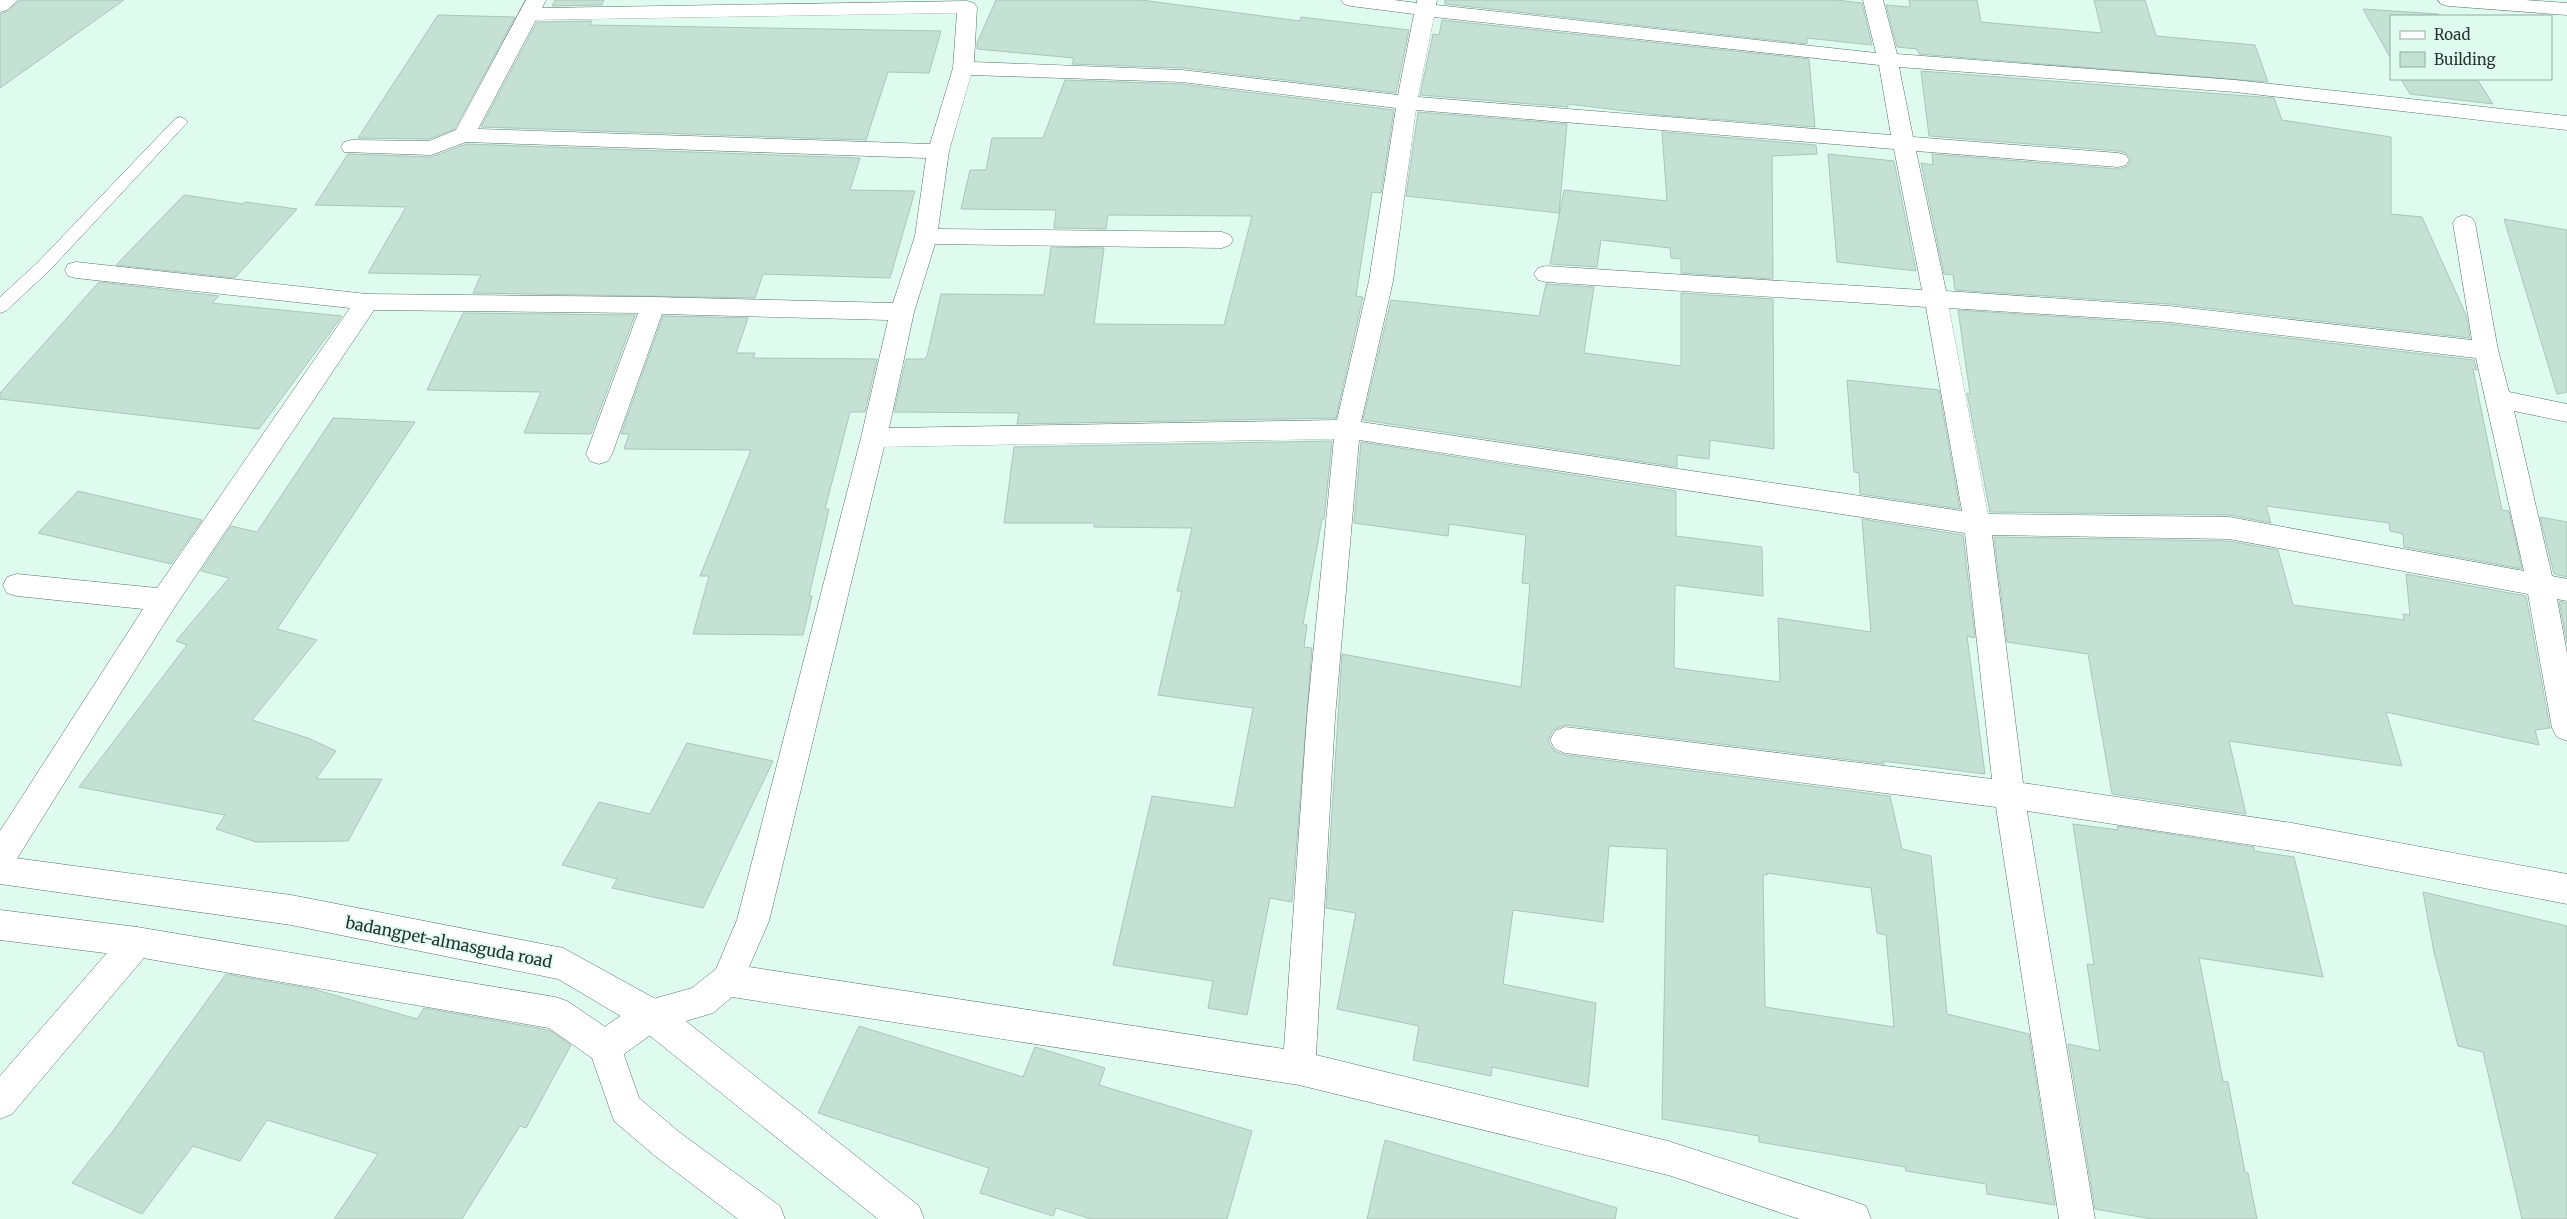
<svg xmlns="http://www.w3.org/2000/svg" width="2567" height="1219" font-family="Merriweather,serif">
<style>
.building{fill:#c5e0d5;stroke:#aac5ba;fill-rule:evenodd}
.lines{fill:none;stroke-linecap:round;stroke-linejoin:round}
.lane-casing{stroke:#587067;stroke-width:1}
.street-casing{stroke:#587067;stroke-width:1}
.secondary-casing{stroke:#587067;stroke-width:1}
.lane{fill:#fff;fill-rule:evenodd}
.street{fill:#fff;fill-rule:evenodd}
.secondary{fill:#fff;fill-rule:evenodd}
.labels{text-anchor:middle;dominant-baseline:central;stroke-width:4;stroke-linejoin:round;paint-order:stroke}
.street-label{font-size:16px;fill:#28332e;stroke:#dffbf0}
</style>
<rect width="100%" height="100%" fill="#dffbf0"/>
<!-- building -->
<g class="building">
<path d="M20,0h104l-124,88v-74l8,-3z"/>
<path d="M555,0h49l-2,5 -50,1z"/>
<path d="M996,0h145l159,21 1,-4 108,13 -13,63 -214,-25 -110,-4 2,-6 -97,-9v-6z"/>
<path d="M1445,0h391l26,3 10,42 -65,-7v6l-362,-40z"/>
<path d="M1909,0h68l4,22 121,11 -8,-33h51l11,36 99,9 13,37 -349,-28 -2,-5 -20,-2 -11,-42 24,2z"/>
<path d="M2363,9l75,5 2,2h-49v43z"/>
<path d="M438,15l77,2 -60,112 -26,10 -71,-1z"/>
<path d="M1442,20l367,39 6,68 -155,-12 -92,-11v3l-148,-12 13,-61 6,1z"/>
<path d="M592,21l-2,4 351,6 -12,42 -41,-1 -22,68 -385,-13 56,-105z"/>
<path d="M1921,71l353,27 8,22 109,17v77l31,3 44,98 4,23 -301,-34 -214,-14 -2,-15 -9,-1 -23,-111 12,2 -1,-11 186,15 10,-3 3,-7 -5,-6 -8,-2 -189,-15z"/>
<path d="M2401,79h76l16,25 -83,-10z"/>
<path d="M1065,80l117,4 212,26 -13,83 -9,-1 -16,104 7,1 -27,121 -319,6 2,-11 -125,-1 12,-53h18l3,-3 14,-62 103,1 7,-48 53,1 -10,76 130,1 28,-109 -144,-1 -2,14 -52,-1 2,-18 -95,-1 9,-39h16l6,-32h51z"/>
<path d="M1418,112l149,12 -8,89 -153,-17z"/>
<path d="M1662,132l154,13 1,9 -45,2 1,123 -92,-6v-14l-10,-1 -1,-10 -69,-8 -4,27 -47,-3 14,-74 103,11z"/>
<path d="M466,144l394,14 -10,32 65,1 -25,87 -127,-4 -8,24 -282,-5 8,-18 -113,-2 38,-66 -91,-2 33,-51 83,3z"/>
<path d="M1828,154l66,7 22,110 -79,-9z"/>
<path d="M184,195l59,9 2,-2 52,7 -62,69 -119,-13z"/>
<path d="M2504,219l63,11v162l-10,2z"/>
<path d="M99,282l120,14 -7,7 130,13 -83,113 -259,-30v-6z"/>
<path d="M1546,284l48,3 -10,66 97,13v-73l92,6 1,150 -64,-9 -1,19 -32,-4v12l-314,-47 28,-120 148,16z"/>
<path d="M1958,310l211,14 305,36 3,10 -4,-1 6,30 23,111 7,1 13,58 -118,-22 -1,-13 -13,-3 -1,-8 -123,-17 5,17 -42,-8 -239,-3 -23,-119 3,1z"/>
<path d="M463,313l172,2 -44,119 -67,-1 17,-41 -114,-2z"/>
<path d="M663,316l85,2 -12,35h19l-2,5 124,1 -12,53h-15l-25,97h4l-20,87h3l-9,39 -110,-1 16,-58h-9l51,-126 -127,-1 5,-15h-8z"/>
<path d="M1847,380l92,10 21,119 -100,-15 -1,-21 -5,-1z"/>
<path d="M333,418l82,4 -138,207 40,11 -65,80 56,18 28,13 -20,28h66l-34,62 -92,1 -40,-13 9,-14 -146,-28 108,-142 -11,-4 53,-63 -28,-7 30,-45 26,6z"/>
<path d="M1332,441l-8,78h-2l-19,105 4,1 -3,22 8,1 -20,254 -22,-4 -23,117 -39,-7 5,-27 -100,-16 39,-169 82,12 19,-100 -95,-13 24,-104h-5l15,-63 -98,-1v-4h-90l10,-76z"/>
<path d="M1361,442l315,49v45l86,11 1,49 -88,-11 -1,83 106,14 -2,-64 93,14 -9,-113 101,16 12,103 -8,-2 18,138 -102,-13 1,3 -319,-39 -12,5 -5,11 6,10 11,4 325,41 12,53 29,7 16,158 82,20 26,171 -68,-11 -1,-10 -80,-13 -1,-4 -146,-25v-6l-97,-17 5,-270 -58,-3 -6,76 -90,-12 -10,74 93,19 -8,84 -96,-20 -1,9 -78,-16 6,-34 -82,-17 19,-96 -30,-5 16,-254 179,33 9,-103 -8,-1 4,-48 -77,-11 -1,12 -94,-13zM1767,873l104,15 6,45 9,2 8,92 -129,-20 -2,-132h4z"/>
<path d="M78,491l124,29 -31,44 -133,-31z"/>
<path d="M2540,517l27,5v55l-13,-3z"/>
<path d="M1994,537l235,4 49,9 15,55 111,15 -1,-6 7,1 -4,-41 120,22 24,132 -15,2 4,15 -153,-33 16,54 -173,-25 17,73 -134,-20 -24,-140 -81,-12z"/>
<path d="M2559,601l8,2v40z"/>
<path d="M687,743l86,18 -70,147 -91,-20 5,-9 -55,-14 37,-63 51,12z"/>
<path d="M2073,824l45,6 -1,-4 137,21v4l40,6 29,120 -124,-19 24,123 5,1 17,90 3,1 9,46h-105l-57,-10 -27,-165 32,7 -13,-87 7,1z"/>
<path d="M2423,892l144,34v293h-45l-39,-167 -25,-6 -24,-94z"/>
<path d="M226,974l87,15 104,30 7,-11 114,20 13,3 20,14 -45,83 -6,-2 -58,93h-128l44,-65 -111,-34 -27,41 -47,-15 -51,68 -70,-31 41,-52z"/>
<path d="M859,1026l164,51 12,-30 70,21 -6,17 153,46 -25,88h-136l-35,-11 -3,8 -73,-23 9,-25 -171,-55z"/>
<path d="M1385,1140l232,68 -2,11h-248z"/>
</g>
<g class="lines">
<!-- lane casing -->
<g class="lane-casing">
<path id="lane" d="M180,117l5,2 3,3 -3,3 -135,145 -44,41 -6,2v-16l38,-35 137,-143z"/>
</g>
<!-- street casing -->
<g class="street-casing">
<g id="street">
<path d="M0,0h18l-11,10 -7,2z"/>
<path d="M526,0h20l-4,8 425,-7 7,2 3,4 -3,55 208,8 216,25 16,-81 -63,-8 -7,-2 -3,-4h53l23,3v-3h20l-1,5 440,48 -13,-53h20l14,54 338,26 332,36v14l-332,-38 -336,-25 14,70 205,16 8,2 3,5 -3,5 -8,2 -202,-16 30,140 223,15 303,34 -19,-117 3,-5 8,-3 8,3 3,5 23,127 11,42 58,12v18l-53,-11 38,165 15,3v22l-10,-2 10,54v88l-10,-4 -5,-9 -24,-134 -299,-55 -237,-4 31,248 269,40 275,51v30l-275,-53 -265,-40 68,408h-36l-63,-412 -431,-54 -10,-4 -5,-9 5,-9 10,-4 427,52 -27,-246 -606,-93 -24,277 -19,338 352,86 185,60 13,5 5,13h-72l-131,-44 -369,-90 -567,-88 -19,16 -54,16 -42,30 -12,5 -12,-5 -5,-12 5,-12 46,-32 53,-15 24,-19 21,-49 124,-482 27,-118 -226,-6 -50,140 -4,7 -9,3 -9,-3 -4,-7 52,-141 -264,-3 -200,298 -163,260 -11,4v-41l143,-222 -126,-13 -10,-3 -4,-8 4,-8 10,-3 140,14 193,-280 -274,-30 -8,-2 -3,-6 3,-6 8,-2 291,32 286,3 240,6 22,-67 11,-78 -460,-16 -35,13 -87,-3 -3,-5 3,-5 8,-2 77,1 27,-11zM957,13l-4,55 -23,76 -452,-15 58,-109zM1434,17l445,48 12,70 -473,-38zM971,75l211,7 214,26 -27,173 -32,139 -448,8 25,-116 21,-68 287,4 8,-3 3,-5 -3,-5 -8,-3 -284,-3 11,-78zM1416,110l478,39 28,141 -376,-24 -8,2 -4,6 4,6 8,2 380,25 36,204 -601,-89 32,-141zM1949,308l220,14 307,36 48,213 -295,-54 -241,-3zM1334,439l-27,278 -23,332 -535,-82 20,-46 115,-474z"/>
<path d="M2438,0h87l42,3v12l-119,-9 -7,-2z"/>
<path d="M137,927l11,4 5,11 -5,11 -136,161 -12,5v-43l126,-145z"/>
</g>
</g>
<!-- secondary casing -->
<g class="secondary-casing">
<g id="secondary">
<path d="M0,856l291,39 272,53 100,55 256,203 5,13h-46l-239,-192 -81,-48 -267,-54 -291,-41z"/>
<path d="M0,910l137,17 418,70 12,4 50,34 22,63 40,34 101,74 5,13h-47l-83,-63 -41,-35 -22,-63 -43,-30 -412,-71 -137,-17z"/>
</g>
</g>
<!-- lane -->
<use href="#lane" class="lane"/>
<!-- street -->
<use href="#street" class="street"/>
<!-- secondary -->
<use href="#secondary" class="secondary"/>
</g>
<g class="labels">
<!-- street labels -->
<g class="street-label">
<text transform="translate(449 942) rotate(11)">badangpet-almasguda road</text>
</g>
</g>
<!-- legend -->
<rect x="2390" y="15" width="162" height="65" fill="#dffbf0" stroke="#96aba2"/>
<rect x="2400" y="31" width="25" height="8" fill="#ffffff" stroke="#96aba2"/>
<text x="2434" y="40" font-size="15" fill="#28332e">Road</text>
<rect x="2400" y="52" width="25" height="15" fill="#c5e0d5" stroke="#96aba2"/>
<text x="2434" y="65" font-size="15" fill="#28332e">Building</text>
</svg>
